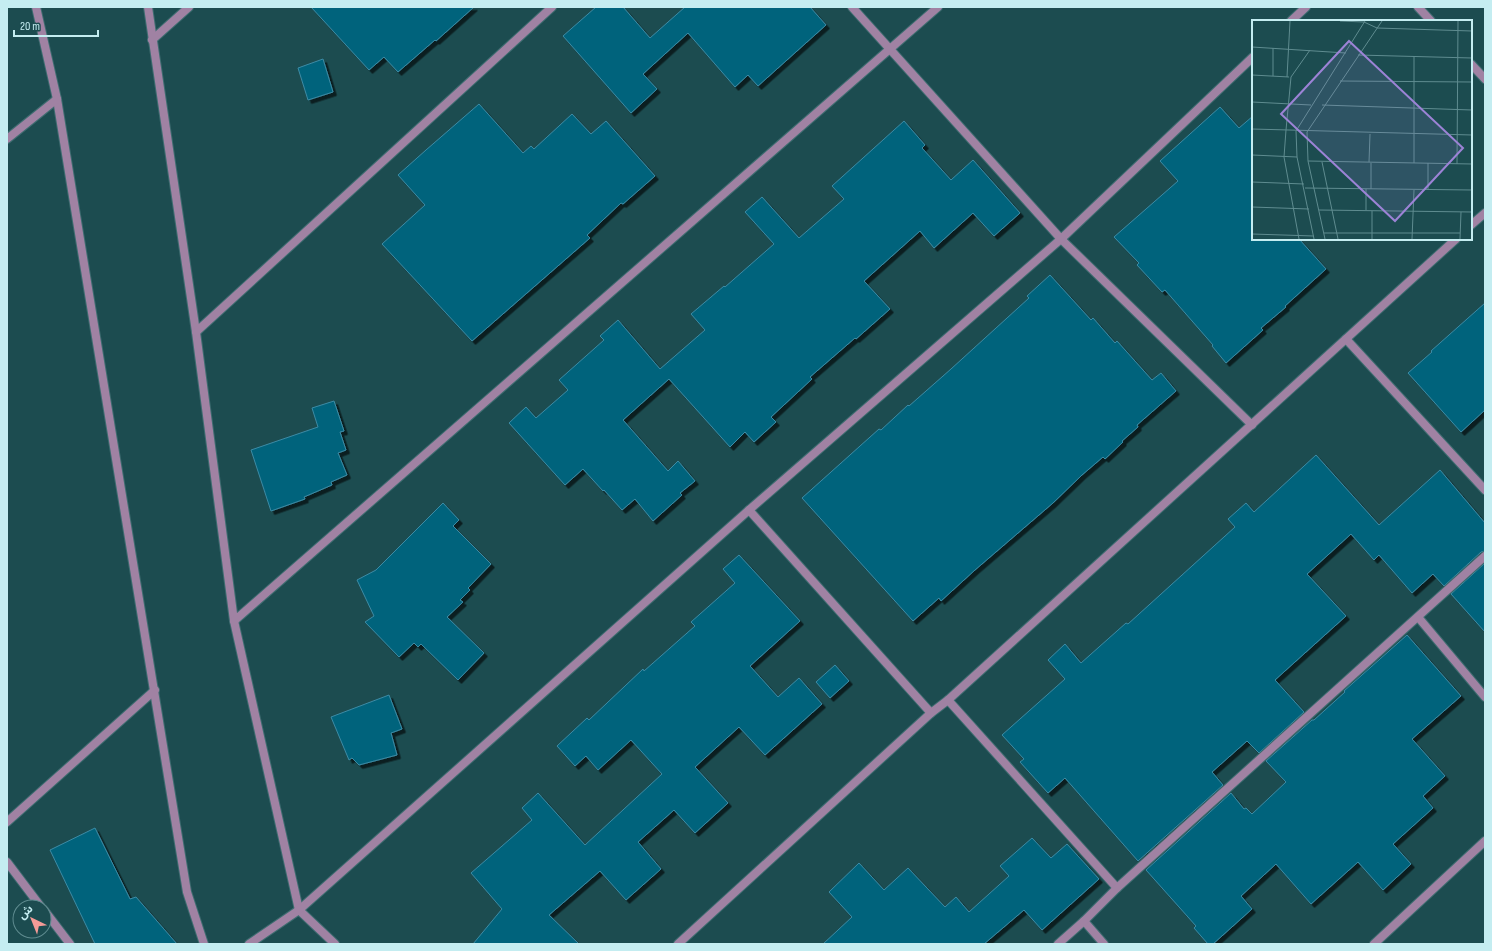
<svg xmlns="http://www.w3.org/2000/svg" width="1492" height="951" font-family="'Sofia Sans Condensed','Noto Sans Arabic',sans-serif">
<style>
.building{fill:#02637c;stroke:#3c8ba5;filter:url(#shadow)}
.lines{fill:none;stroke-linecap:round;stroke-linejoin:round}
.minor-casing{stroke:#3e6c70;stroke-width:10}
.minor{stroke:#a082a3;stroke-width:8}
.inset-road{fill:none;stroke:#5f8c90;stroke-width:1}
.view{fill:#9c83d6;fill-opacity:0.15;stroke:#9c83d6;stroke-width:2}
.inset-edge{fill:none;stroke:#c4edf1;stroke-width:2}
</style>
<defs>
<filter id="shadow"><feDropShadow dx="3.5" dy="3.5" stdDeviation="0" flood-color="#0009"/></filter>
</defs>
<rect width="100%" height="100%" fill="#1c4c50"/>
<!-- building -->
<g class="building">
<path d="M311,7h163l-38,34 -1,-1 -37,32 -14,-15 -15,13z"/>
<path d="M596,7h27l27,31 35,-31h125l16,18 -68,61 -10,-11 -13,12 -47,-54 -45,41 14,15 -26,24 -68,-77z"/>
<path d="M323,59l10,33 -25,8 -10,-32z"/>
<path d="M479,104l44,49 8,-7 3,3 38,-35 19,20 15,-13 49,55 -32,28 -2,-1 -34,32 3,3 -118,103 -90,-97 43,-39 -27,-30 28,-25z"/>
<path d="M1220,107l19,21 14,-12v123h46l27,30 -41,37 1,1 -25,21 2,2 -37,33 -14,-17 1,-1 -48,-55 -3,2 -25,-27 2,-2 -25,-26 64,-56 -18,-20z"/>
<path d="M904,121l21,24 -3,3 29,32 22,-20 47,53 -26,23 -21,-23 -39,35 -14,-17 -56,50 26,28 -34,30 -1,-1 -45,39 2,2 -41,38 5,5 -22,20 -9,-10 -15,15 -61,-68 -46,41 45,51 10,-10 17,20 -15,12 2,2 -29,26 -18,-22 -13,11 -18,-20 -1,1 -20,-22 -18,16 -56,-62 17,-16 10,11 32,-28 -9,-10 45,-40 -4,-4 18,-16 42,49 45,-39 -14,-16 33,-28 1,1 49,-43 -29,-32 17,-15 37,41 45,-39 -12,-13z"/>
<path d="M1050,275l41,45 2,-2 22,25 2,-2 35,39 9,-7 15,18 -39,34 1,2 -16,14 1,1 -18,17 -2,-2 -21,18 -29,28 -78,67 -34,31 -2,-3 -26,23 -111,-123 77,-69 2,1 27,-25 1,1 42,-37 78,-71 -2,-2z"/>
<path d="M1485,303v107l-24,22 -53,-59 24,-21 -1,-1z"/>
<path d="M334,401l10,30 -4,1 6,18 -8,3 9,22 -16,7 1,3 -28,12 1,2 -34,12 -20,-61 67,-23 -6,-19z"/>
<path d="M1316,455l63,70 61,-55 45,53v28l-4,1 -37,34 -11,-12 -21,19 -33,-38 -5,5 -23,-26 -44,40 39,42 -71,64 29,32 -45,41 -12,-12 -35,31 11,13 -85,76 -73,-83 -17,15 -28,-31 4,-3 -22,-24 63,-56 -17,-19 17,-16 16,19 45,-40 2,1 107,-97 -7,-8 18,-16 8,9z"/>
<path d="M443,503l16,17 -6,6 38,38 -23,24 2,2 -10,10 3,2 -16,15 37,36 -26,27 -37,-36 -3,3 -4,-4 -15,14 -34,-35 9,-6 -17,-36 19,-10z"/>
<path d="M739,555l61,66 -50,45 28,31 21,-19 23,26 -57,51 -26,-28 -44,40 33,36 -33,30 -21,-23 -36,32 23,27 -35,31 -26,-29 -51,44 30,29h-106l29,-35 -31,-36 61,-53 -10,-12 16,-15 47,52 77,-71 -31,-34 -33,30 -12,-14 -11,10 -18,-20 30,-28 2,2 54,-51 1,2 51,-45 -4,-4 44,-39 -12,-14z"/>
<path d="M1485,563v69l-34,-38z"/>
<path d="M1407,635l54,61 -49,43 33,37 -22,20 10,12 -40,36 18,20 -28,26 -25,-28 -47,42 -35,-40 -35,32 11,13 -39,35h-5l-14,-16 2,-2 -50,-56 85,-77 13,16 2,-1 6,6 34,-32 -20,-21 46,-41h2l31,-28 -1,-1z"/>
<path d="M835,665l14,16 -19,17 -14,-16z"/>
<path d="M389,695l13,34 -11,4 6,22 -38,10 -7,-7 -3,2 -18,-43z"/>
<path d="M95,828l35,71 6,-2 41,47h-82l-45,-94z"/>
<path d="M1032,838l19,20 16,-14 32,35 -57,51 -18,-20 -40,34h-161l29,-27 -23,-25 30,-29 25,27 24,-22 37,39 11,-10 13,15 40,-36 -9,-10z"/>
</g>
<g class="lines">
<!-- minor casing -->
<g class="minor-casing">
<g id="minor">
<path d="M36,7l21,92 130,793 17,52"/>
<path d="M148,7l48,325 38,289 65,289 36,34"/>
<path d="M852,7l209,232 191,186"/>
<path d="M1418,7l13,14"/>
<path d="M1291,21l15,-14"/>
<path d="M152,40l37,-33"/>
<path d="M1471,64l14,15"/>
<path d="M7,139l50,-40"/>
<path d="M1471,225l14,-12"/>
<path d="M196,332l356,-325"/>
<path d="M1346,339l139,151"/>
<path d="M749,510l182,203"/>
<path d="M1418,617l67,80"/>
<path d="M234,621l704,-614"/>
<path d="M948,700l169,188"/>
<path d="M7,822l148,-132"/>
<path d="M7,862l34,45"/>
<path d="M44,910l26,34"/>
<path d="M1084,921l20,23"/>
<path d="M249,944l50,-34 450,-400 312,-271 192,-182"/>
<path d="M678,944l253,-231 17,-13 508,-461"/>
<path d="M1058,944l26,-23 33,-33 368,-332"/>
<path d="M1374,944l111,-103"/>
</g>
</g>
<!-- minor -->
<use href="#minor" class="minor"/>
</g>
<!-- overview -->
<g transform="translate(1252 20)">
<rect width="220" height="220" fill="#1c4c50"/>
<path class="inset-road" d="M88,1l24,1 13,6 95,3M0,27l94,6M106,35l114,3M162,36v107M0,55l37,2M21,56v-28M35,57l3,-56M88,61l132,1M0,82l59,3M70,85l150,5M0,109l220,6M0,135l45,2M56,141l164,3M70,142l16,77M117,142l1,-28M205,144l1,-143M0,162l52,2M53,168l167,2M119,169v-26M176,170v-27M0,187l57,2M67,190l153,2M114,190v-21M72,213h136M0,214l62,2M47,219l-15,-82 2,-27 5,-53 19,-27M62,219l-17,-82 -1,-26 69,-110M73,219l-17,-78 -1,-29 75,-111M120,219v-28M160,219l2,-49M208,219l1,-27"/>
<path class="view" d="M97,21l114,107 -68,73 -114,-107z"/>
<rect width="220" height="220" class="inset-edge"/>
</g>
<!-- border -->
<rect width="1492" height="951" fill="none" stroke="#c4edf1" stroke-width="16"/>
<!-- north arrow -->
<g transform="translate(32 919) rotate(317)"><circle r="19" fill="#1c4c50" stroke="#5f8c90"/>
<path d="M0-3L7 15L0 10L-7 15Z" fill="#f59b97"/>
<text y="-6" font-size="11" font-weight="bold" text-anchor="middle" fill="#c4edf1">ش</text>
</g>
<!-- scale -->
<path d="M14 30v6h84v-6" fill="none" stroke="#c4edf1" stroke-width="2"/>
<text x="20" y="30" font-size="12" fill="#c4edf1" stroke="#1c4c50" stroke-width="3" paint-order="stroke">20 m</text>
</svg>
